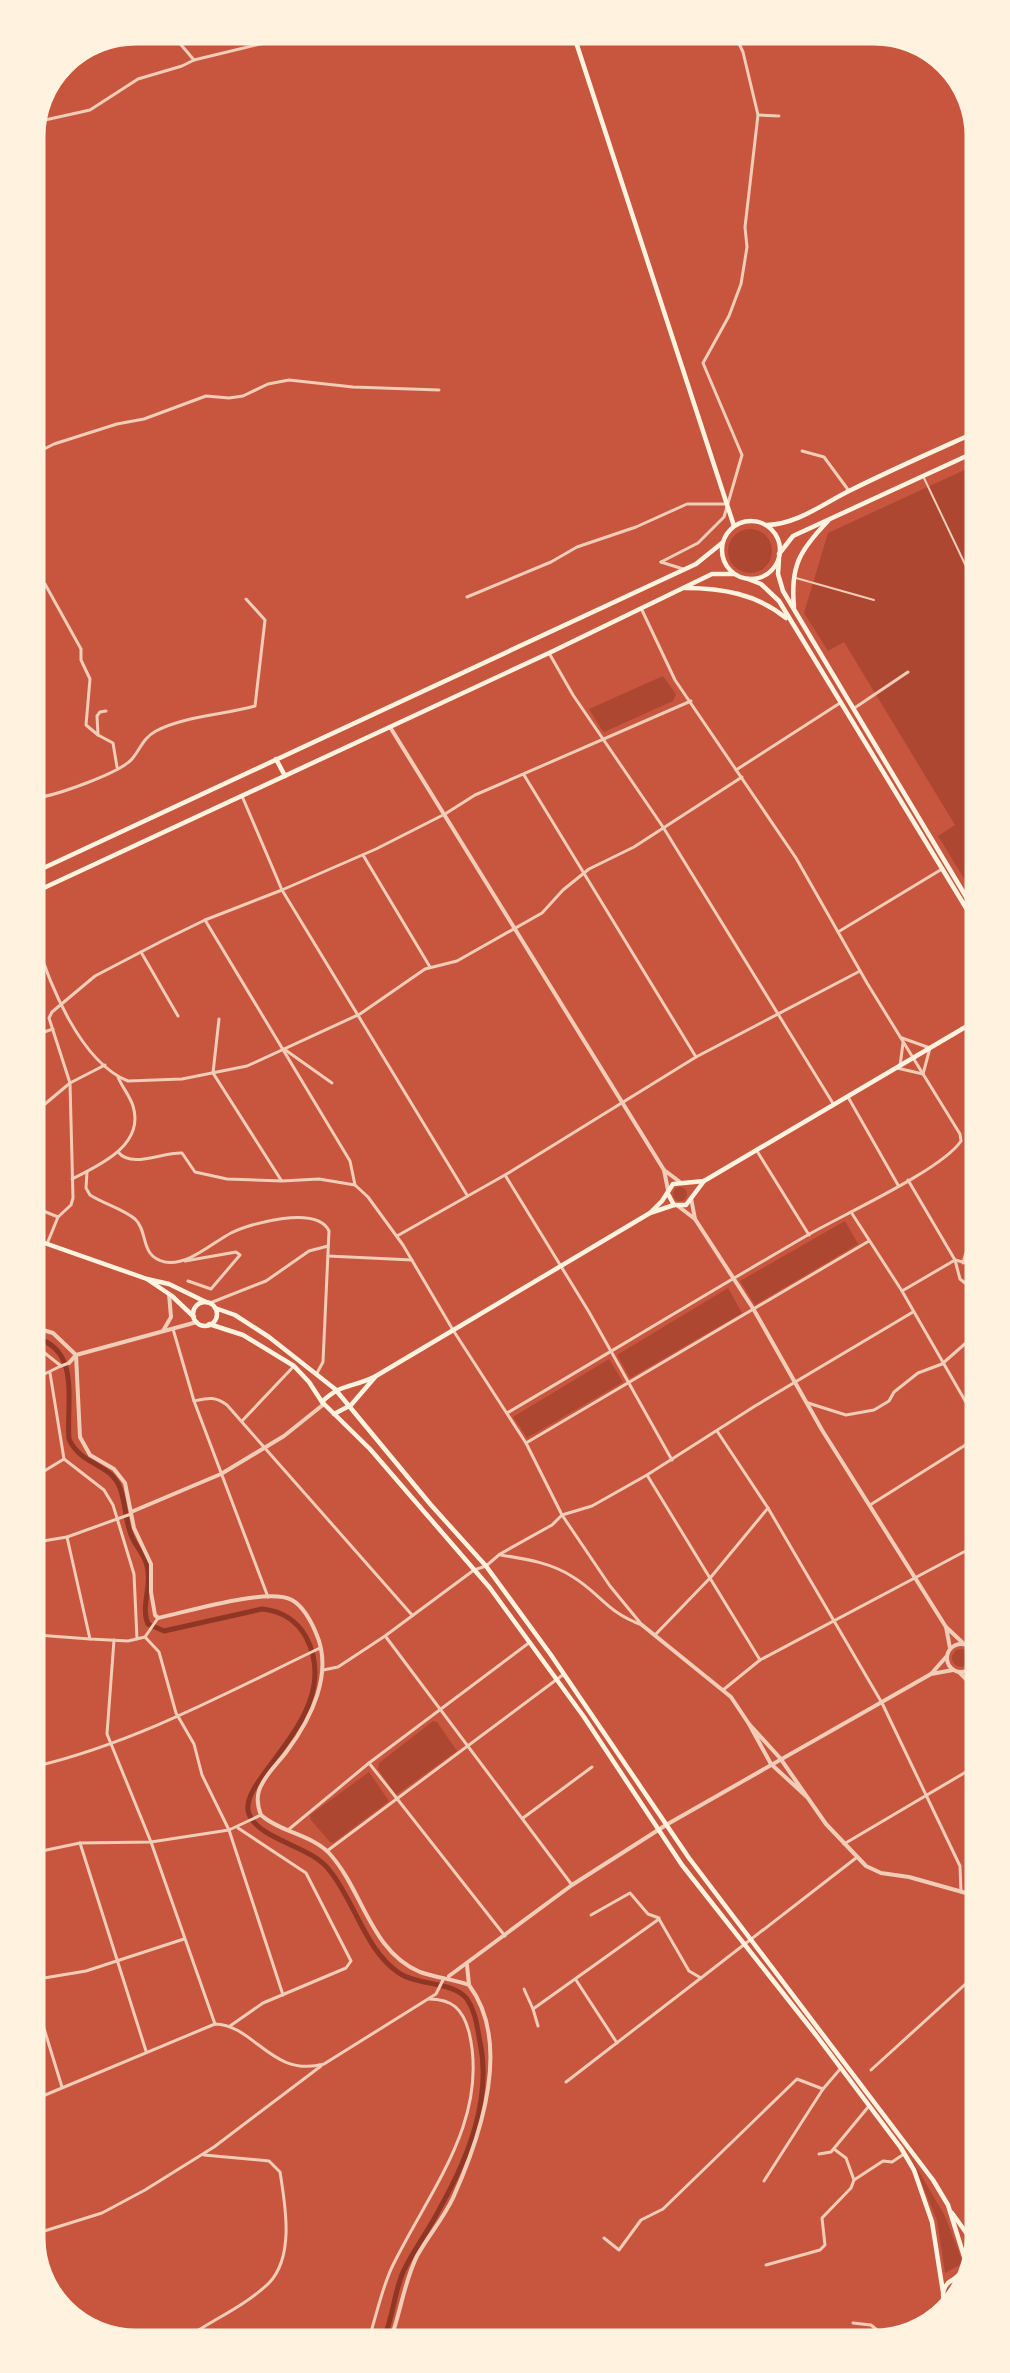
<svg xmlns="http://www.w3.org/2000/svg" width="1010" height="2373" font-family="'Times New Roman',serif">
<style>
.green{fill:#ae4732}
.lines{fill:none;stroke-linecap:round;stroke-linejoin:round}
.canal{stroke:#8f3625;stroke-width:5}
.pedestrian{stroke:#f1ccb7;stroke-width:2}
.minor{stroke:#f1ccb7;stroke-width:3}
.tertiary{stroke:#f1ccb7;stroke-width:4}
.secondary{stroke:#fff3e0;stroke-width:4.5}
.rim{fill:none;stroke:#fff3e0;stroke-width:3}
</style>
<rect width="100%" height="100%" fill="#c8553d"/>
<!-- green -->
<g class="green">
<path d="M973,466l1,429 -36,-59 17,-11 -111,-183 -16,9 -24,-38 24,-80z"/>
<circle cx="750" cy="551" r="22"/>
<path d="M663,676l13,18 -3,7 -69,31 -2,-2 -13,-21z"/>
<circle cx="680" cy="1194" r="7"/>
<path d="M845,1221l13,23 -103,61 -15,-24z"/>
<path d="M728,1288l14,25 -112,65 -13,-23z"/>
<path d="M609,1359l14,23 -96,56 -14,-21z"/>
<circle cx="961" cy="1658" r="9"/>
<path d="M433,1721l4,1 20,29 -61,44 -18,-26 1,-6z"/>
<path d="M369,1772l20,29 -56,42 -3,-1 -20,-23v-4z"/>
<path d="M911,2158l34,58 18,47 -18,10 -8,-53z"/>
</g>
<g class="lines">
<!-- canal -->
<path class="canal" d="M36,1338c45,12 30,65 33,101 12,27 42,24 51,49 6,16 5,34 12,49 4,10 13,18 15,29 6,19 -7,39 1,58l16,7 98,-22c19,2 34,10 44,28 41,78 -71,142 -57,177 11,27 62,31 81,57 25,31 35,79 69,102 19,13 54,8 68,26 9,13 10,28 13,43 12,57 -12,116 -40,166 -11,22 -26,41 -37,64 -9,21 -10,45 -19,66"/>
<!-- pedestrian -->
<g class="pedestrian">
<path d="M924,478l49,103"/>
<path d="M796,578l78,22"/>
</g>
<!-- minor -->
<g class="minor">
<path d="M177,40l17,20"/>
<path d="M758,115l21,1"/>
<path d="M36,122l54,-12 48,-31 44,-13 12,-6 87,-21"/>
<path d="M802,451l22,6 25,34"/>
<path d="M34,454l20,-10 63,-20 27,-5 62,-23 23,2 14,-2 25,-12 21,-4 64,7 86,3"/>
<path d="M661,562l37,-19 26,-26 18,-62 -39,-92 26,-47 12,-32 6,-37 -2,-20 13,-112 -15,-63 -8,-17"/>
<path d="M661,562l22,7"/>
<path d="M45,584l36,65v11l9,19 -4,46 12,10"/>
<path d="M467,597l84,-35 26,-15 59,-20 51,-23h40"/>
<path d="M549,653l24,42 90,132 171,278"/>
<path d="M853,709l55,-37"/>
<path d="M106,711l-6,1 -3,4 1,19 15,8 4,24"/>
<path d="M736,770l104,-67"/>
<path d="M524,775l172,282"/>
<path d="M242,796l40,94 185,305"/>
<path d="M35,798c20,-2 85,-25 97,-39 9,-11 11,-21 24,-28 29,-15 67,-16 99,-25l10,-86 -19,-21"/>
<path d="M363,855l67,112"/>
<path d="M205,920l145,241 5,24"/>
<path d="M838,932l104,-63"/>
<path d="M35,937c14,46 45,125 93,144l54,-2 65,-13 113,-52 65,-45 32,-8 85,-48 21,-23 26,-21 45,-22 108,-70"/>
<path d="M141,952l37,64"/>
<path d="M219,1019l-6,54 68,107"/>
<path d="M35,1035l18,-6"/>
<path d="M284,1049l48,34"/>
<path d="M900,1066l3,-23"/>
<path d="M897,1068l26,6 7,-26 -28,-10"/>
<path d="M848,1097l50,88"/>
<path d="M36,1107l9,-3 25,-21 35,-18"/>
<path d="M757,1151l52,84"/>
<path d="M118,1152c14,17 44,0 64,1l13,19 32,7 55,2 37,-2 36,6 13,12 35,48 50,85 73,113 36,72 48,71 32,39"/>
<path d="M87,1172l-1,16 4,7c14,9 33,14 45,24 14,13 4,37 30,43 23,4 47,-19 66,-29 20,-10 86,-28 98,-2l-6,131 -6,11"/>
<path d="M505,1175l84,137 83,148"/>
<path d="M72,1179c28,-14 73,-34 61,-73 -3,-10 -11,-19 -15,-29"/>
<path d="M908,1180l47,80 5,19 15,12"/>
<path d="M36,1208l22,9"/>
<path d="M851,1212l51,79 73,127"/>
<path d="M397,1236l108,-61 191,-118 164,-86"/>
<path d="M47,1244l11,-27 13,-12 2,-7 -3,-115 -21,-65 3,-6 43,-36 67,-35 43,-21 77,-30 94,-41 69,-35 30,-19 216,-94"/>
<path d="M328,1256l84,4"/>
<path d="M185,1261l51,-9 4,3 -29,34 -23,-8"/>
<path d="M963,1263l11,-39"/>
<path d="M902,1291l53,-31 20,5"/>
<path d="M210,1303l56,-22 43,-30 19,-5"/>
<path d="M173,1329l21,72 74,196"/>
<path d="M36,1350h5l20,16 8,-3"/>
<path d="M50,1373l14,86"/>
<path d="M36,1378l25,-12"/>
<path d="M194,1401c14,-3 21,-5 33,4l185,210"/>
<path d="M808,1403l38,12 28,-5 15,-9 5,-9 24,-19 24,-9 33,-29"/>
<path d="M507,1413c100,-59 199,-119 299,-177 34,-20 136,-66 155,-95l-1,-7 -93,-151 -71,-125 -121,-178 -34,-72"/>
<path d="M242,1421l52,-55"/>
<path d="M717,1431l51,77 114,195 78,163 1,26"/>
<path d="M526,1443l343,-202"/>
<path d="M647,1475l113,185"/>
<path d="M36,1476l28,-17 40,31 9,15 21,69 3,65"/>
<path d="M870,1505l105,-66"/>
<path d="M67,1537l23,102 38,2 17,-4 13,-19"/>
<path d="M37,1542l30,-5 64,-23"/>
<path d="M501,1555c25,4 51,8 72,22 28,17 33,35 69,48"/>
<path d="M37,1635l53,4"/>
<path d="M655,1635l56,-58 57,-69"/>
<path d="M145,1637l14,15 17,61 18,31 8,31 27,55 54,165"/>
<path d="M386,1637l186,248"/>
<path d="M114,1640l-7,94 44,108 64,182"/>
<path d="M323,1670l15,-3 47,-31 89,-66 12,-4 14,-12 52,-29 10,-10 30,-9 55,-31 108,-69 158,-94"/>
<path d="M723,1690l37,-30 215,-114"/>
<path d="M369,1763l136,173"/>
<path d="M37,1766c100,-24 191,-74 283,-118"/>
<path d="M523,1818l69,-51"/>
<path d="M288,1830l81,-67 161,-121"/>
<path d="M80,1843l66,208"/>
<path d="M844,1844l132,-78"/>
<path d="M327,1851l237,-177"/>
<path d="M37,1852l43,-9 71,-1 78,-12 32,-15"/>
<path d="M591,1915l39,-22 18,21 11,4"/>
<path d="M38,1979l48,-8 98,-32"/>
<path d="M576,1980l41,63"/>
<path d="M524,1989l9,20"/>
<path d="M38,2009l24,78"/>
<path d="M230,2026l33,-23 83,-35 5,-7 -45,-88 -68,-45"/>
<path d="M538,2026l-5,-17 126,-90 30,52 12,7 155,-120"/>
<path d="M871,2070l99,-90 6,-12"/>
<path d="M566,2082l135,-104"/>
<path d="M38,2098l177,-74c40,1 56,54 109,40l112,-70 8,-16"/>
<path d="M834,2149l12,9 8,22 29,-19 9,1 12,-8"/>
<path d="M819,2154l12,-2 38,-46"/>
<path d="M764,2181l59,-92 18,-21"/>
<path d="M38,2233l64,-20 43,-23 69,-43 107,-81"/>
<path d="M604,2238l15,12 22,-30 22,-11 134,-130 26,10"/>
<path d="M766,2265l54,-15 5,-5 -3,-27 29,-30 3,-8"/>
<path d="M853,2323l18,2 12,10"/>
<path d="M369,2338c8,-24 13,-51 24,-73 36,-74 97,-145 76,-233 -6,-23 -17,-33 -40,-33"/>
<path d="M185,2339c27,-19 60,-33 84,-56 26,-27 16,-79 11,-111l-11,-11 -65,-6"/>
</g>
<!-- tertiary -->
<g class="tertiary">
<path d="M390,727l274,443"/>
<path d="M668,1190l-4,-20 16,12"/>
<path d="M678,1206l17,13 -4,-21"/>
<path d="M695,1219l59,91 68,120 124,197"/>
<path d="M36,1328l17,5 23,22 121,-33"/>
<path d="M163,1331l8,-14 -2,-23"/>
<path d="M69,1363l7,-8 4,82 10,18 24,14 11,14 9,45 17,36v28l4,23 3,3c29,-6 109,-31 134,-18 12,7 19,21 24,33 18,40 -5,86 -29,118 -8,11 -19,21 -25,33 -6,10 -5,21 -1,31 19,17 51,20 68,38 34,37 41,98 91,119 17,6 33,7 49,13 44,59 11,153 -16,213 -10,21 -25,38 -36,58 -13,26 -16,55 -26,82"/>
<path d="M131,1512l90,-38 63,-38 40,-32"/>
<path d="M642,1625l89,72 18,27"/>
<circle cx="961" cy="1658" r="14"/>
<path d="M950,1648l-4,-21 17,16"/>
<path d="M946,1657l-15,17 22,-4"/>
<path d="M973,1666l3,21"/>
<path d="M959,1672l17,17"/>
<path d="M807,1797l-36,-33 -22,-40 31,34 46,66 40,42 15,7 28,4 57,16 10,9"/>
<path d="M467,1965l2,20"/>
<path d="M449,1976l123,-91 94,-60 265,-151"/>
</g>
<!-- secondary -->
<g class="secondary">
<path d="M574,36l160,490"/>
<circle cx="751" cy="550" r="29"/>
<path d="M767,525c31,-1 57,-22 84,-35 40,-20 81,-38 121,-56"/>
<path d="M779,554l14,-18 180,-83"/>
<path d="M779,559l-1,15 5,17 191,319"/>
<path d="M748,579l13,5 18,17 195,320"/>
<path d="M685,588c37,0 72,6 101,30"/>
<path d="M794,607c-4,-41 6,-57 34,-86"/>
<path d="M276,759l9,17"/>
<path d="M35,872l661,-308 26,-21"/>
<path d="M35,892l514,-239 163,-79h22"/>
<path d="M668,1194l6,11h12l18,-24"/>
<path d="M650,1213l12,-12 11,-17 31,-3 270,-159"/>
<path d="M36,1240l111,39"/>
<circle cx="205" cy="1314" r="12"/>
<path d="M215,1308l20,7 34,22 66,52 96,116 55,61 65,89 138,203 244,322 15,25 19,61"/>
<path d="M194,1317l-22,-21 -25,-17 22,5 37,18"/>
<path d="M209,1324l34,11 51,31 15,16 13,20 48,47 120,139 94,129 98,148 134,170 85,113 13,22 18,52 11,70"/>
<path d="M376,1376l274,-163 24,-8"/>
<path d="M322,1402c19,-19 31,-14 54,-26l-25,29 -17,9"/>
<path d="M952,2213l23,32"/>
<path d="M954,2279l12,-10"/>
<path d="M947,2306c-9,-14 -1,-29 16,-27"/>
</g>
</g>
<!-- crop -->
<path d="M0 0H1010V2373H0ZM136 44H874A92 92 0 0 1 966 136V2238A92 92 0 0 1 874 2330H136A92 92 0 0 1 44 2238V136A92 92 0 0 1 136 44Z" fill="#fff3e0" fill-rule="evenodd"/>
<path class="rim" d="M136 44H874A92 92 0 0 1 966 136V2238A92 92 0 0 1 874 2330H136A92 92 0 0 1 44 2238V136A92 92 0 0 1 136 44Z"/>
</svg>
